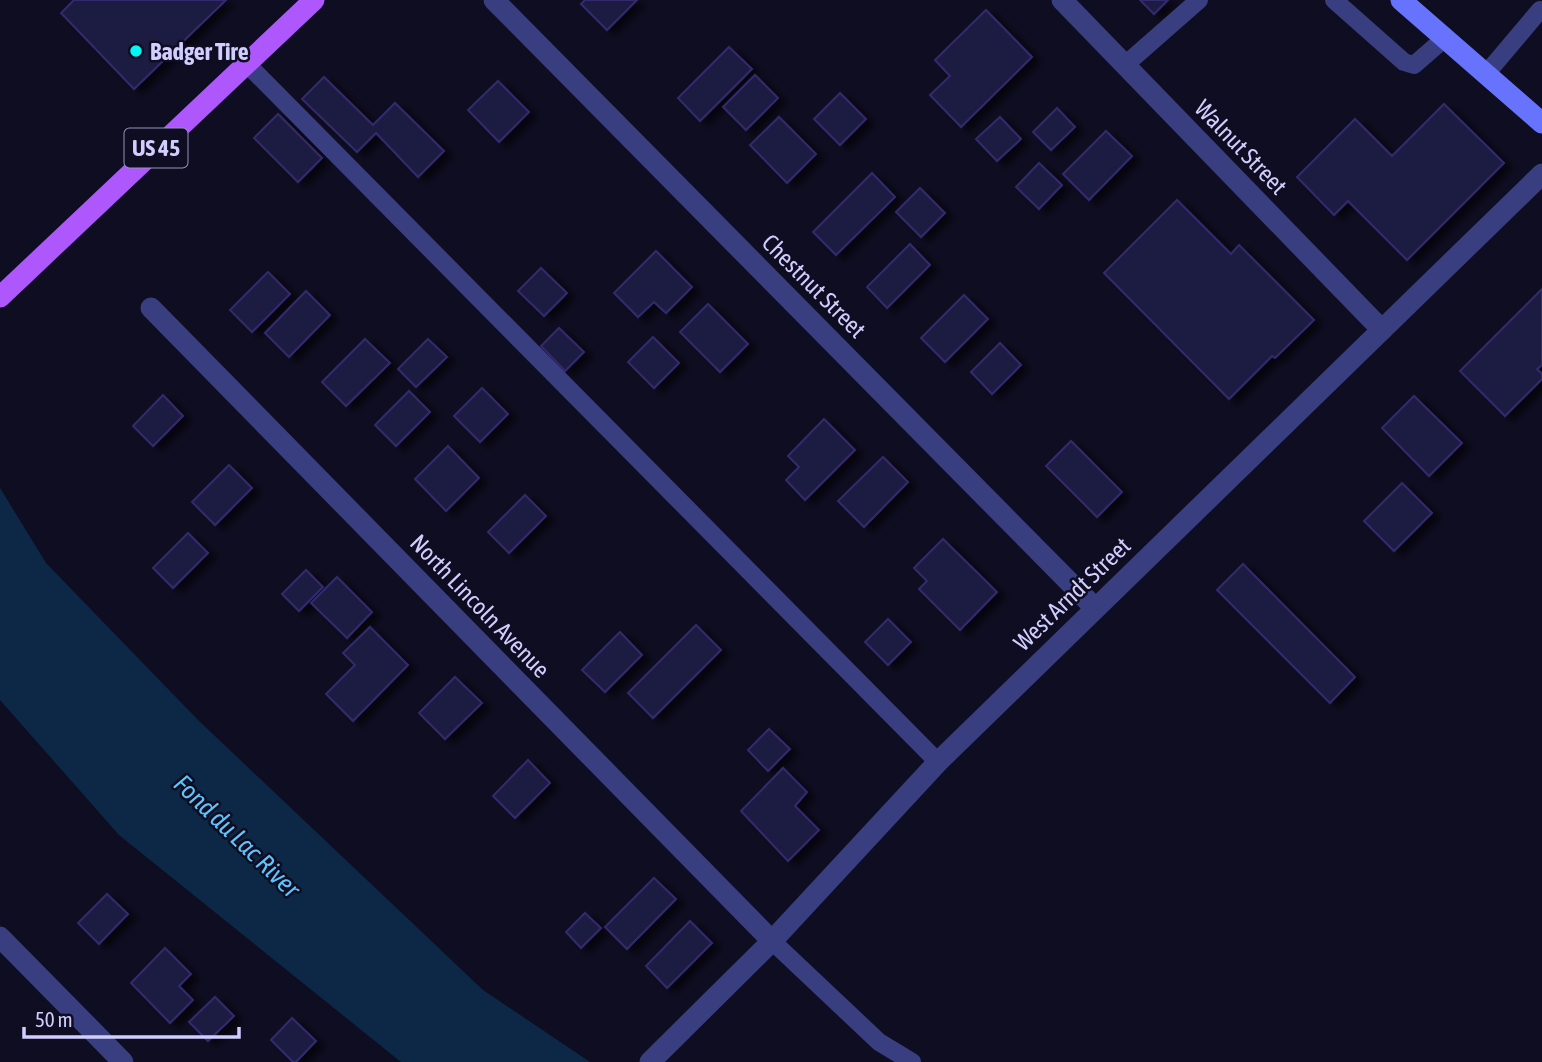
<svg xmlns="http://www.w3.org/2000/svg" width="1542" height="1062" font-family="'Asap Condensed',sans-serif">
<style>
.water{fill:#0d2846}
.building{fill:#1e1a42;stroke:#322c6d;stroke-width:2;filter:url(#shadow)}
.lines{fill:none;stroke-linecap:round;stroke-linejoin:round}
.lane{stroke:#393e80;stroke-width:18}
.street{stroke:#393e80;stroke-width:21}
.secondary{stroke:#6773fd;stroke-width:21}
.primary{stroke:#ad57fd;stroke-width:21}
.poi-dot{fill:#03f5f4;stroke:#0f0d21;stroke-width:2.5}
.labels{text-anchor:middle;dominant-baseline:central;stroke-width:5;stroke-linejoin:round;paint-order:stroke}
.shield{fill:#0f0d21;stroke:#9594bc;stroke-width:2}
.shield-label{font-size:23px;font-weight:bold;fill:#cfcefe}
.poi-label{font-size:24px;font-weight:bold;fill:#cfcefe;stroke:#0f0d21;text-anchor:start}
.street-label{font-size:24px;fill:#cfcefe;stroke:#0f0d21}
.water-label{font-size:26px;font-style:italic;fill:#5ec4fd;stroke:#0f0d21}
</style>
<defs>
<filter id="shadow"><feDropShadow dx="8" dy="4.5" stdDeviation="3.5" flood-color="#0009"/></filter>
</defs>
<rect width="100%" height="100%" fill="#0f0d21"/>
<!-- water -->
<path class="water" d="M0,488l46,75 152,157 285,270 107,72h-189l-282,-227 -119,-135z"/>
<!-- building -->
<g class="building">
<path d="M74,0h152l-92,89 -73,-76z"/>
<path d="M585,0h52l-30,30 -26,-26z"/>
<path d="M1140,0h28l-14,14z"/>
<path d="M986,10l46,47 -71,70 -31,-32 20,-19 -15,-16z"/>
<path d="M729,47l23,22 -52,52 -22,-23z"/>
<path d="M755,75l23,23 -32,32 -23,-23z"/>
<path d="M324,77l49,48 22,-22 49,48 -26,26 -42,-44 -19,19 -55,-53z"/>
<path d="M498,81l31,31 -30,30 -31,-32z"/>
<path d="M840,93l26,26 -26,26 -26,-26z"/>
<path d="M1444,104l60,59 -97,97 -59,-59 -14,14 -37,-38 58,-58 37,37z"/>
<path d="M1057,108l18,19 -24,23 -18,-18z"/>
<path d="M278,114l44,44 -24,24 -44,-44z"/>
<path d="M779,117l37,37 -29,29 -37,-38z"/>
<path d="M1000,117l21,22 -24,22 -21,-22z"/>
<path d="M1106,131l26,25 -43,44 -26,-26z"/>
<path d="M1039,163l23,22 -23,24 -23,-22z"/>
<path d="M872,173l23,24 -59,58 -23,-23z"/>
<path d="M920,188l25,25 -24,24 -25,-25z"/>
<path d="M1177,200l54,54 8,-9 75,75 -39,38 -3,-2 -43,43 -125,-126z"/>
<path d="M910,244l20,21 -43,43 -20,-21z"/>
<path d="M656,251l36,36 -26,26 -12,-11 -16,15 -24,-24z"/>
<path d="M541,268l26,25 -23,23 -26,-25z"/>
<path d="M268,272l22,22 -38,38 -22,-22z"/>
<path d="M1542,289v76l-5,4 5,5v5l-37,37 -45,-45z"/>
<path d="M306,291l24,24 -41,42 -24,-24z"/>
<path d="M964,295l24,24 -43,43 -24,-24z"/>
<path d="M708,304l40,40 -28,28 -40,-40z"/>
<path d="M559,328l25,24 -19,19 -24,-25z"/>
<path d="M653,337l26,26 -25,25 -26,-26z"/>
<path d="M365,339l25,24 -44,43 -24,-24z"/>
<path d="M428,339l19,18 -31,30 -18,-18z"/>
<path d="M1000,343l21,22 -29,29 -21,-22z"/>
<path d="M482,388l26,26 -28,28 -26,-26z"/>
<path d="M409,391l21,21 -34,34 -21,-21z"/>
<path d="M163,395l20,21 -30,30 -20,-20z"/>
<path d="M1414,396l48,47 -33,33 -47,-48z"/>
<path d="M824,419l31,31 -50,50 -19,-20 13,-13 -11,-11z"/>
<path d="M1071,441l51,51 -25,25 -51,-51z"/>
<path d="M448,446l31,32 -33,33 -31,-32z"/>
<path d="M883,457l25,25 -44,45 -26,-26z"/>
<path d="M229,465l23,23 -37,37 -23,-23z"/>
<path d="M1402,483l30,30 -38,38 -30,-30z"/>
<path d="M525,495l21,21 -37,37 -21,-21z"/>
<path d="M188,533l20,20 -35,35 -20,-20z"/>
<path d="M943,539l54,53 -37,38 -41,-41 8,-8 -13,-13z"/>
<path d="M1243,564l112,113 -25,26 -113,-113z"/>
<path d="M306,570l17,17 -24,24 -17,-17z"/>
<path d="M337,577l35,35 -25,26 -36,-35z"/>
<path d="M888,619l23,23 -23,23 -23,-23z"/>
<path d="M696,625l25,25 -68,68 -25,-25z"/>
<path d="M370,627l38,38 -55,56 -27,-27 29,-29 -12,-12z"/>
<path d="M620,632l22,23 -37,37 -23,-22z"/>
<path d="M455,677l27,26 -37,36 -26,-26z"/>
<path d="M769,729l21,20 -22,22 -20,-21z"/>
<path d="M528,760l22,23 -35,35 -22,-22z"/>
<path d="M783,768l24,24 -12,14 24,24 -31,31 -47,-50z"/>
<path d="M654,878l22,21 -49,50 -22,-22z"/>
<path d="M107,894l21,20 -29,30 -21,-21z"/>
<path d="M585,913l16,15 -20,20 -15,-16z"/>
<path d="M690,921l22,22 -45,45 -21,-22z"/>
<path d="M165,948l26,26 -12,12 14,14 -23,23 -39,-40z"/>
<path d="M215,997l19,19 -26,25 -19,-19z"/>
<path d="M292,1018l24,23 -20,21h-3l-22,-22z"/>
</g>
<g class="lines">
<!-- lane -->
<g class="lane">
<path d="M1334,0l70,62 10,3 31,-27"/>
<path d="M246,63l692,699"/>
<path d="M1125,65l74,-65"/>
<path d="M1486,74l54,-64"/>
<path d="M772,941l107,101 33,20"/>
</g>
<!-- street -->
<g class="street">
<path d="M494,0l601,608"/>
<path d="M1062,0l320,330"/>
<path d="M151,308l621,633"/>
<path d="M0,937l123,125"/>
<path d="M650,1062l122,-121 166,-179 604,-588"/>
</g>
<!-- secondary -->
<path class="secondary" d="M1401,0l141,123"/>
<!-- primary -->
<path class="primary" d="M0,297l314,-297"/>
</g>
<!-- markers -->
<circle class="poi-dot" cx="136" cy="51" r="7"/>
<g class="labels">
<!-- shield labels -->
<rect class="shield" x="124.5" y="128.5" width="63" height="39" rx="5"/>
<g class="shield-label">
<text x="156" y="148">US 45</text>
</g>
<!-- poi labels -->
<g class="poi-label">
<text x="150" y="51">Badger Tire</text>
</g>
<!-- street labels -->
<g class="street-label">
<text transform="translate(1241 147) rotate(46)">Walnut Street</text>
<text transform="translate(814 286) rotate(45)">Chestnut Street</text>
<text transform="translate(1072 594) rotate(-44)">West Arndt Street</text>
<text transform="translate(480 606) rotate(46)">North Lincoln Avenue</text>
</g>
<!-- water labels -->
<g class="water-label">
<text transform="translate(237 836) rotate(44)">Fond du Lac River</text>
</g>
</g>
<!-- scale -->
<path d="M24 1027v10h215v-10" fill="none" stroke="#cfcefe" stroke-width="3.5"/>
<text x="35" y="1027" font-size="21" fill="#cfcefe" stroke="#0f0d21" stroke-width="5" paint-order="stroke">50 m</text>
</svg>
